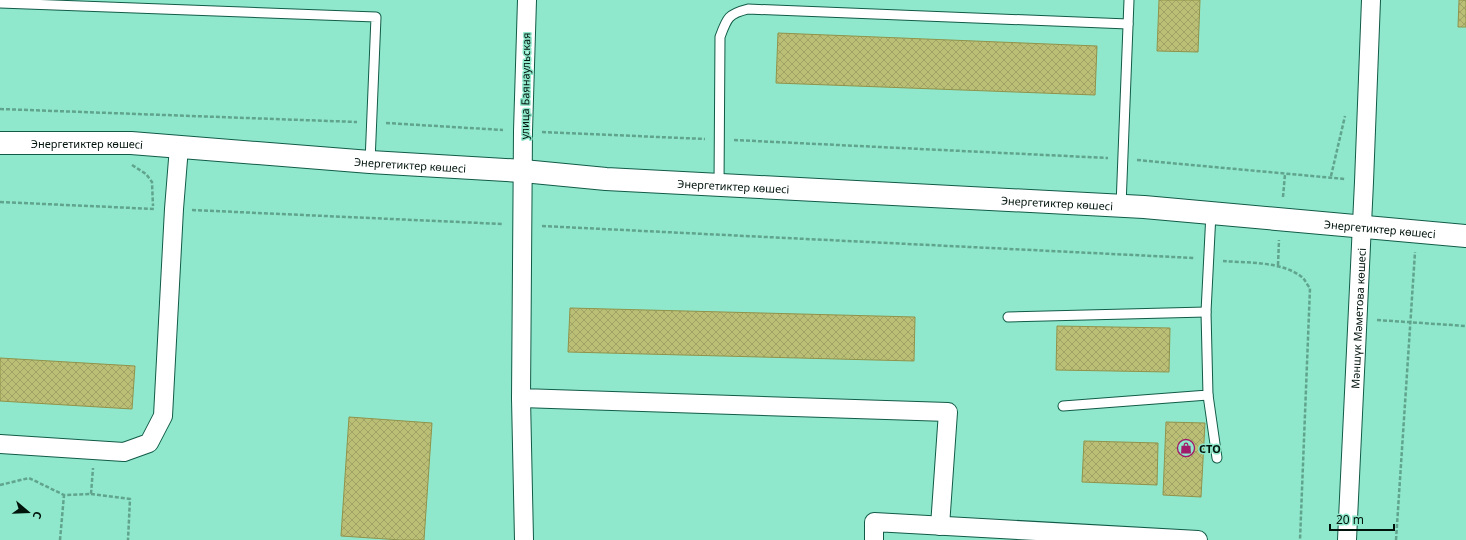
<svg xmlns="http://www.w3.org/2000/svg" width="1466" height="540" font-family="'Noto Sans',sans-serif">
<style>
.building{fill:url(#building-cross-hatch);stroke:#90934b}
.lines{fill:none;stroke-linecap:round;stroke-linejoin:round}
.lane-casing{stroke:#115b48;stroke-width:11}
.street-casing{stroke:#115b48;stroke-width:20}
.secondary-casing{stroke:#115b48;stroke-width:24}
.path{stroke:#61a48e;stroke-width:2.5;stroke-dasharray:4 2;stroke-linecap:butt}
.lane{stroke:#fff;stroke-width:9}
.street{stroke:#fff;stroke-width:18}
.secondary{stroke:#fff;stroke-width:22}
.labels{text-anchor:middle;dominant-baseline:central;stroke-width:3;stroke-linejoin:round;paint-order:stroke}
.street-label{font-size:11px;fill:#00140c;stroke:#8fe8cb}
.poi-label{font-size:11px;font-weight:bold;fill:#00140c;stroke:#8fe8cb;text-anchor:start}
</style>
<defs>
<pattern id="building-cross-hatch" width="8" height="8" patternUnits="userSpaceOnUse"><rect width="8" height="8" fill="#bbbf76"/><path d="M0 0l8 8M0 8l8-8" fill="none" stroke="#9fa365"/></pattern>
</defs>
<rect width="100%" height="100%" fill="#8fe8cb"/>
<!-- building -->
<g class="building">
<path d="M1159,0h41l-2,52 -41,-1z"/>
<path d="M1459,0h7v27h-8z"/>
<path d="M778,33l319,13 -2,49 -319,-12z"/>
<path d="M570,308l345,9 -1,44 -346,-9z"/>
<path d="M1057,326l113,2 -1,44 -113,-2z"/>
<path d="M0,358l135,8 -3,43 -132,-8z"/>
<path d="M349,417l83,6 -8,117h-23l-60,-4z"/>
<path d="M1166,422l39,1 -4,74 -38,-2z"/>
<path d="M1084,441l74,2 -1,42 -75,-3z"/>
</g>
<g class="lines">
<!-- lane casing -->
<g class="lane-casing">
<g id="lane">
<path d="M0,3l376,14 -6,145"/>
<path d="M719,185l1,-148c7,-19 8,-23 28,-28l380,15"/>
<path d="M1121,206l8,-206"/>
<path d="M1008,317l198,-5"/>
<path d="M1208,395l9,63"/>
<path d="M1063,406l145,-11 -2,-83 5,-99"/>
</g>
</g>
<!-- street casing -->
<g class="street-casing">
<g id="street">
<path d="M527,0l-4,131 -2,267 427,14 -8,114"/>
<path d="M521,398l3,142"/>
<path d="M0,444l124,8 25,-9 14,-27 11,-207 5,-62"/>
<path d="M874,540v-18l324,18"/>
<path id="s1" d="M1347,540l17,-358 7,-182"/>
</g>
</g>
<!-- secondary casing -->
<g class="secondary-casing">
<g id="secondary">
<path id="s2" d="M0,143h131l239,19 153,9 83,8 538,28 322,29"/>
</g>
</g>
<!-- path -->
<g class="path">
<path d="M0,109l357,13"/>
<path d="M386,123l117,7"/>
<path d="M542,132l163,7"/>
<path d="M734,140l374,18"/>
<path d="M1137,160l208,19"/>
<path d="M132,165l14,9 6,8 1,24"/>
<path d="M1331,176l14,-60"/>
<path d="M1283,197l2,-23"/>
<path d="M0,202l155,7"/>
<path d="M192,210l311,14"/>
<path d="M542,226l652,32"/>
<path d="M1223,261c25,2 60,0 80,17 2,2 4,7 7,10l-10,252"/>
<path d="M1278,265l1,-25"/>
<path d="M1377,320l89,6"/>
<path d="M0,485l29,-7 35,17 27,-1 2,-26"/>
<path d="M91,494l39,5 -2,41"/>
<path d="M60,540l4,-45"/>
<path d="M1396,540l19,-288"/>
</g>
<!-- lane -->
<use href="#lane" class="lane"/>
<!-- street -->
<use href="#street" class="street"/>
<!-- secondary -->
<use href="#secondary" class="secondary"/>
</g>
<!-- icons -->
<defs>
<g id="shop-ring" transform="scale(0.9)"><circle r="9.5" fill="#8fe8cb" stroke="#a01b69" stroke-width="1.5"/><path d="M-5-2.5h2.3a2.7 3.5 0 0 1 5.4 0H5L5.5 6h-11ZM-1.5-2.5h3a1.5 2.3 0 0 0-3 0Z" fill="#a01b69"/></g>
</defs>
<g fill-rule="evenodd">
<use href="#shop-ring" x="1186" y="448"/>
</g>
<g class="labels">
<!-- street labels -->
<g class="street-label">
<text transform="translate(525 86) rotate(-89)">улица Баянаульская</text>
<text stroke="none"><textPath href="#s2" startOffset="87">Энергетиктер көшесі</textPath></text>
<text stroke="none"><textPath href="#s2" startOffset="411">Энергетиктер көшесі</textPath></text>
<text stroke="none"><textPath href="#s2" startOffset="735">Энергетиктер көшесі</textPath></text>
<text stroke="none"><textPath href="#s2" startOffset="1059">Энергетиктер көшесі</textPath></text>
<text stroke="none"><textPath href="#s2" startOffset="1383">Энергетиктер көшесі</textPath></text>
<text stroke="none"><textPath href="#s1" startOffset="222">Мәншүк Мәметова көшесі</textPath></text>
</g>
<!-- poi labels -->
<g class="poi-label">
<text x="1199" y="448">СТО</text>
</g>
</g>
<!-- north arrow -->
<g transform="translate(28 512) rotate(109)" stroke="#8fe8cb" stroke-width="3" paint-order="stroke">
<path d="M0-3L7 15L0 10L-7 15Z" fill="#00140c"/>
<text y="-6" font-size="11" font-weight="bold" text-anchor="middle" fill="#00140c">С</text>
</g>
<!-- scale -->
<path d="M1330 524v6h64v-6" fill="none" stroke="#00140c" stroke-width="2"/>
<text x="1336" y="524" font-size="12" fill="#00140c" stroke="#8fe8cb" stroke-width="3" paint-order="stroke">20 m</text>
</svg>
